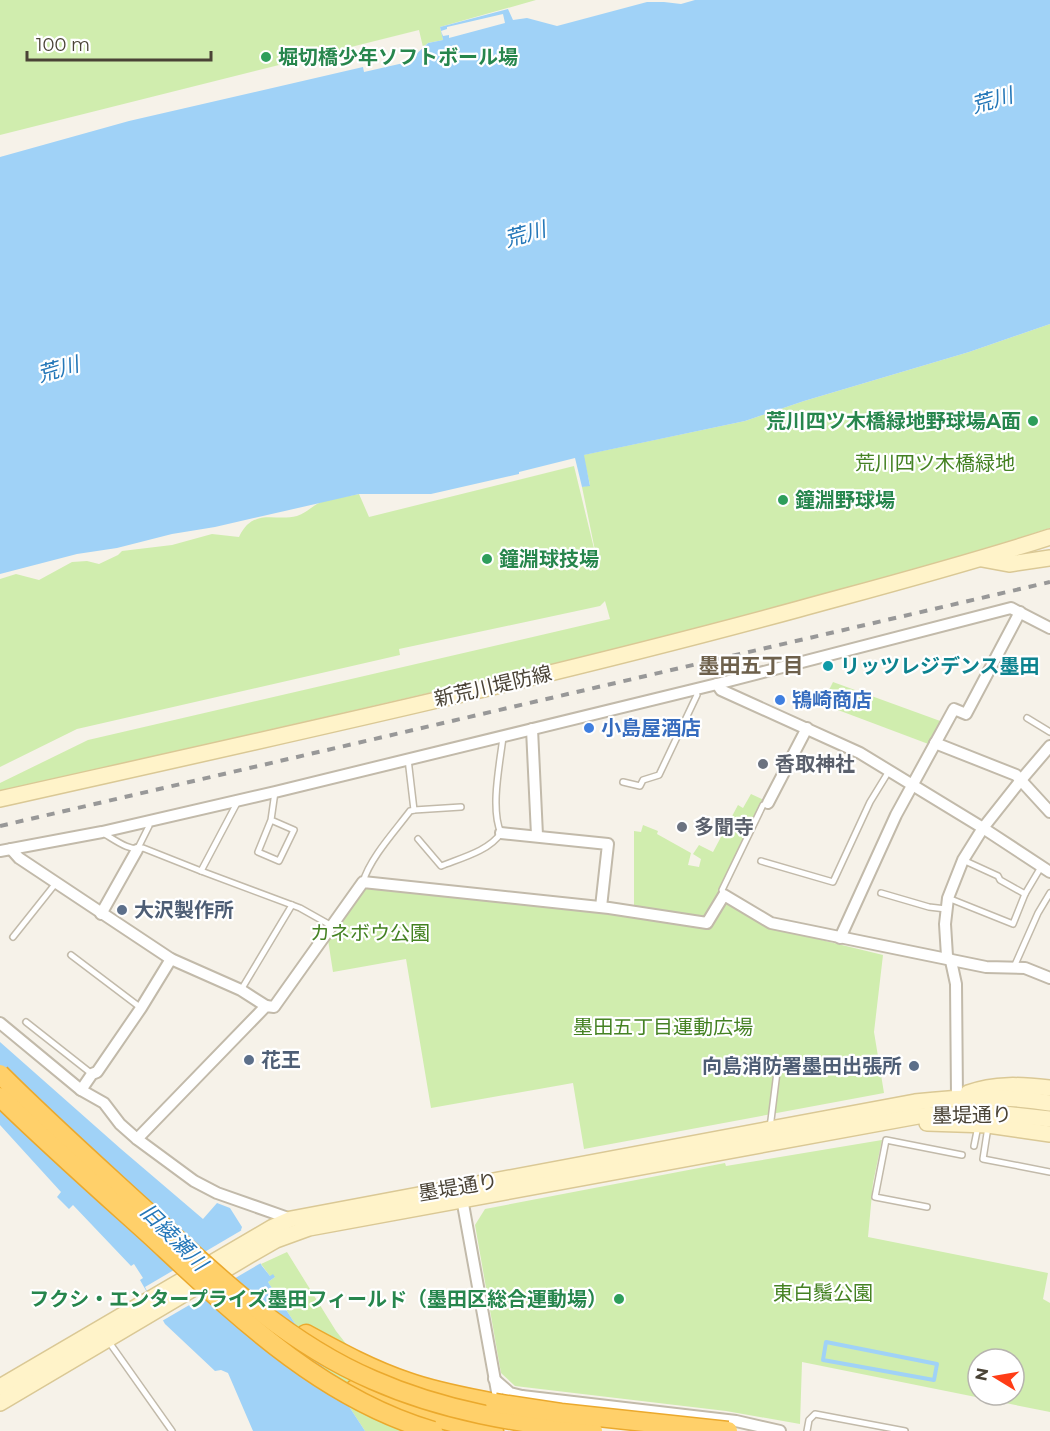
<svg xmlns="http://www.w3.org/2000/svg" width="1050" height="1431" font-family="Montserrat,'Noto Sans JP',sans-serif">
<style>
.green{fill:#d0edae;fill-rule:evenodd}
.water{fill:#a0d2f7}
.pier{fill:#f6f2e9}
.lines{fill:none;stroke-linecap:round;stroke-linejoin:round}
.stream{stroke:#a0d2f7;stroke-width:4}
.service-casing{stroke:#c2baaa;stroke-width:8}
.minor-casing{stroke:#c2baaa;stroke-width:14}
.secondary-casing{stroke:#dac895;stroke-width:18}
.motorway-casing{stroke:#eba92d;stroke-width:21}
.service{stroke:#fff;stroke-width:5}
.minor{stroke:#fff;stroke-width:10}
.secondary{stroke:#fff3c9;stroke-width:15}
.motorway{stroke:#ffd06a;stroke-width:18}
.rail{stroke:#989898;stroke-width:4;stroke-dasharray:8 8;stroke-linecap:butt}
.motorway-bridge-casing{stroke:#eba92d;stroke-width:21;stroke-linecap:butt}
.motorway-bridge{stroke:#ffd06a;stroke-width:18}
.leisure-dot{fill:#2e9e5b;stroke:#fff;stroke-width:2}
.culture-dot{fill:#0f9aa8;stroke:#fff;stroke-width:2}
.shop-dot{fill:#3f7fe0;stroke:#fff;stroke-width:2}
.worship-dot{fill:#6b7280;stroke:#fff;stroke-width:2}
.service-dot{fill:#5c6f8a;stroke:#fff;stroke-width:2}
.labels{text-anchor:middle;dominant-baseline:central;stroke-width:4.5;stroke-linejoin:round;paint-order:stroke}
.leisure-label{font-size:20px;font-weight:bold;fill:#27864d;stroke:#fff;text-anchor:start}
.park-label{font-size:20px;fill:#458223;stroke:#fff}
.culture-label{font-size:20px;font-weight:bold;fill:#0d838f;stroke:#fff;text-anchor:start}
.street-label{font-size:20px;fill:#4a4336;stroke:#fff}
.shop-label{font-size:20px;font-weight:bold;fill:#366cbe;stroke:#fff;text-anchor:start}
.worship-label{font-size:20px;font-weight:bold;fill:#5b616d;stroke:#fff;text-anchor:start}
.service-label{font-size:20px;font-weight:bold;fill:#4e5e75;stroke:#fff;text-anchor:start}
.water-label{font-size:21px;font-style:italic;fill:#2477b8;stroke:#fff}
.neighbourhood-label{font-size:21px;font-weight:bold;fill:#6e614c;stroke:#fff}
</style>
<rect width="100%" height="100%" fill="#f6f2e9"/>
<!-- green -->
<g class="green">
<path d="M0,0h536l-96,27 3,13 -15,3 -5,4 -4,-17 -419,105z"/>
<path d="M1050,324v204c-205,67 -415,118 -626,166 -141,33 -283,65 -424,98v-9l88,-43 522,-121 -5,-18 -5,5 -201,43 1,6 -323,74 -77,38v-188l16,-5 23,6 33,-18 15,-1 12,3 19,-9 4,-4 50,-6 40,-11 27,3c14,-30 36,-15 58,-21 9,-3 13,-8 20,-12 11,-6 29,-7 42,-10l10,23 205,-51 24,99 -16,-78 8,-2 -7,-30 162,-34 59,-20 165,-49z"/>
<path d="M833,682l110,40 -12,23 -109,-41z"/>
<path d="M751,794l13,6 -58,119 -72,-11v-77l7,1 2,-7 15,6 -1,3 34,19 -3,12 11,2 2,-8 -8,-5 6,-9 14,7 25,-47 5,3z"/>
<path d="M365,887l308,34 35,8 18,-27 42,25 115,28 -9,77 10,61 -300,56 -11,-66 -142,25 -25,-149 -73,13 -5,-32z"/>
<path d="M882,1140l-9,43 -5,54 180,36 -5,26 7,4v109l-248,-50 -2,62 -74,-13 -211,-25 -14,-13 -26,-148 10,-16 240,-46 1,3zM978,1359h36v36h-36z"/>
<path d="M287,1252l49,79 18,23 126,77h-115l-97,-149 7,-5 -5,-1 -9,-12z"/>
</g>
<!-- water -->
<g class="water">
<path d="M695,0h355v324l-81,28 -165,49 -59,20 -161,34 6,31 -8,1 -7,-29 -56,14v2l-88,20h-72l-144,33 -43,7 -55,14 -40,6 -77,20v-417l129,-36 234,-54 1,5 44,-10 20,-19 15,-3 -3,-13 68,-18 5,11 14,-2 30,8 90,-24h17l17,2z"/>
<path d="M0,1042l121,107 82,70 14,-16 13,5 12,19 -1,3 21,36 8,10 3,-2 2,3 -7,5 97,149h-112l-25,-58 -7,-3 -6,1 -50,-47 -25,-44 3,-2 -9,-14 -3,2 -58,-61 -4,4 -12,-12 4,-5 -61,-67z"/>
</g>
<!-- pier -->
<g class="pier">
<path d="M503,14l2,9 -56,15v-3l-6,1 -2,-5 6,-2v-2z"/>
<path d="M242,1230l19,33 -99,58 -17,-34z"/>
</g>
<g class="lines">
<!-- stream -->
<path class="stream" d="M826,1342l111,22 -3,16 -111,-20z"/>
<!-- service casing -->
<g class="service-casing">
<g id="service">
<path d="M1027,718l23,14"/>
<path d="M623,782l17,4 3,-6 16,-5 38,-80 -2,-6"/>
<path d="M237,803l-36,68 99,37 32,18"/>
<path d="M414,810l47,-3"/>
<path d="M271,820l23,10 -15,31 -21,-9 13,-32 4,-28"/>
<path d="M103,833c12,7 27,19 40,15l58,23"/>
<path d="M418,839l23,27c20,-8 48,-15 60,-33 -11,-24 -1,-70 2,-96"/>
<path d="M137,850l12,-24 -1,-5"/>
<path d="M963,860l35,16 2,4 25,14"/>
<path d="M761,861l72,21 37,-80 19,-31"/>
<path d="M363,882c7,-24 32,-51 47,-71l4,-1 -6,-51"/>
<path d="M881,893l48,14 17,2"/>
<path d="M724,895l-2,-5 41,-85 5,-2"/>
<path d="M948,898l65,26 12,-30 16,-27"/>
<path d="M13,937l43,-54"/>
<path d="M71,955l70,53"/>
<path d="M1014,967l24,-54 12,-20"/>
<path d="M241,990l51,-85"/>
<path d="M26,1022l66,52"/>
<path d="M988,1127l-5,32 67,13"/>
<path d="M770,1128l7,-56"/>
<path d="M974,1146l4,-20"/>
<path d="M927,1207l-52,-10 11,-57 76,15"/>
<path d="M109,1342l63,89"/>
<path d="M807,1431l2,-11 6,-6 90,17"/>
</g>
</g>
<!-- minor casing -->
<g class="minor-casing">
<g id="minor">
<path d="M717,684l4,6 139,63 123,75 67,44"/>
<path d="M532,729l5,106"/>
<path d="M935,743l81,32 34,37"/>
<path d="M768,803l39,-75"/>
<path d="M501,833l107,11 -7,63"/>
<path d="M11,849l8,9 152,101 70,31 25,16"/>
<path d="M0,851l102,-19 173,-40 442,-108 294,-76 39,20"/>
<path d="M101,914l36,-64"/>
<path d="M840,938l56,-123 58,-106 12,5 54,-102"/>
<path d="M0,1023l81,67 23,13 16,21 17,15 57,42 23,12 74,26"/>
<path d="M81,1090l11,-16 5,-2 44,-64 30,-49"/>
<path d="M957,1097l-1,-113 -5,-23 -4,-5 -2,-32 3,-26 15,-38 20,-32 38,-48 29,-34"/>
<path d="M137,1139l129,-133 8,1 89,-125 246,26 98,15 17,-28 47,28 215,44 39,1 25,10"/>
<path d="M461,1193l39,215"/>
<path d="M494,1379l16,14 12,3 214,25 44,10"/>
<path d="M522,1396l16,9"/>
</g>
</g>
<!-- secondary casing -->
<g class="secondary-casing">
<g id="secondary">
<path d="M982,559l27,5 41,-6"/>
<path d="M0,799c267,-60 535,-118 799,-190 84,-23 168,-45 251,-72"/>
<path d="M968,1093c27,-10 54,-8 82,-5"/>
<path d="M927,1123l61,2 62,9"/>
<path d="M0,1387l273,-160 18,-8 624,-117c45,-5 90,-7 135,1"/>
<path d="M0,1403l255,-151 21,-12 33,-12 609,-112 68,-4 64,7"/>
</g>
</g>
<!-- motorway casing -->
<g class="motorway-casing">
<g id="motorway">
<path d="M306,1334c33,18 66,36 102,48 28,10 57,15 87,21"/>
<path d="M355,1389c44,21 91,33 139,42"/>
</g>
</g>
<!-- service -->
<use href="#service" class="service"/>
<!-- minor -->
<use href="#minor" class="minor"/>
<!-- secondary -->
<use href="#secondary" class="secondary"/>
<!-- motorway -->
<use href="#motorway" class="motorway"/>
<!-- rail -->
<path class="rail" d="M0,826l1050,-244"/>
<!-- motorway-bridge casing -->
<g class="motorway-bridge-casing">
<g id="motorway-bridge">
<path d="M0,1074c46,46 94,89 142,133 70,65 142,135 231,173 70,31 144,43 220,51"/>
<path d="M0,1097c49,48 100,93 151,139 84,78 169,162 282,195"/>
<path d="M495,1403l66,10 167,18"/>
</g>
</g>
<!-- motorway-bridge -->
<use href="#motorway-bridge" class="motorway-bridge"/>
</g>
<!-- markers -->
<g class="leisure-dot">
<circle cx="266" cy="57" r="6"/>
<circle cx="1033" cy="421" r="6"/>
<circle cx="783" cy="500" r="6"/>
<circle cx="487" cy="559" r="6"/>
<circle cx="619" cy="1299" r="6"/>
</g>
<circle class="culture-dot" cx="828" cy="666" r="6"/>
<g class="shop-dot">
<circle cx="780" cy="700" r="6"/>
<circle cx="589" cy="728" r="6"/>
</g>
<g class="worship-dot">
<circle cx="763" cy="764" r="6"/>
<circle cx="682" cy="827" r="6"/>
</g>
<g class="service-dot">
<circle cx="122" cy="910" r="6"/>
<circle cx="249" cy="1060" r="6"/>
<circle cx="914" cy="1066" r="6"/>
</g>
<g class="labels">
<!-- leisure labels -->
<g class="leisure-label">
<text x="278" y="57">堀切橋少年ソフトボール場</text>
<text x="1021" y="421" text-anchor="end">荒川四ツ木橋緑地野球場A面</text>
<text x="795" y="500">鐘淵野球場</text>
<text x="499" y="559">鐘淵球技場</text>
<text x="607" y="1299" text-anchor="end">フクシ・エンタープライズ墨田フィールド（墨田区総合運動場）</text>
</g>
<!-- park labels -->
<g class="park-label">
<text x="935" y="463">荒川四ツ木橋緑地</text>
<text x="370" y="933">カネボウ公園</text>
<text x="663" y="1027">墨田五丁目運動広場</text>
<text x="823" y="1293">東白鬚公園</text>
</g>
<!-- culture labels -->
<g class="culture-label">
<text x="840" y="666">リッツレジデンス墨田</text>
</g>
<!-- street labels -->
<g class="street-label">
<text transform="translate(493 686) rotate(-13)">新荒川堤防線</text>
<text transform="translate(972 1115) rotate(-1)">墨堤通り</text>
<text transform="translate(458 1187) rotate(-10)">墨堤通り</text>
</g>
<!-- shop labels -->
<g class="shop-label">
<text x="792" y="700">鴇崎商店</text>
<text x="601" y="728">小島屋酒店</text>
</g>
<!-- worship labels -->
<g class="worship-label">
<text x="775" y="764">香取神社</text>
<text x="694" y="827">多聞寺</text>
</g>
<!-- service labels -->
<g class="service-label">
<text x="134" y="910">大沢製作所</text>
<text x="261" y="1060">花王</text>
<text x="902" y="1066" text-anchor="end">向島消防署墨田出張所</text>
</g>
<!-- water labels -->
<g class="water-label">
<text transform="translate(992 100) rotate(-16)">荒川</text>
<text transform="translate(525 234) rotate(-16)">荒川</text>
<text transform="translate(58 369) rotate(-16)">荒川</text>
<text transform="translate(174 1237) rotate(45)">旧綾瀬川</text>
</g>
<!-- neighbourhood labels -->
<g class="neighbourhood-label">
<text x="751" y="665">墨田五丁目</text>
</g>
</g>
<!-- north arrow -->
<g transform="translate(996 1377) rotate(281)"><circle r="28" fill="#ffffff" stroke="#b7b4af" stroke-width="1.5"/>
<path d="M0-4.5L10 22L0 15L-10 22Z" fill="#ff3d16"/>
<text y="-9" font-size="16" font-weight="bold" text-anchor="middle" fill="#4a4336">N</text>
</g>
<!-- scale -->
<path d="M27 51v9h184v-9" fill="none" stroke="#4a4336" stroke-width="3"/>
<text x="36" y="51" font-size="18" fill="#4a4336" stroke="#ffffff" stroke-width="4.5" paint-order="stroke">100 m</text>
</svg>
